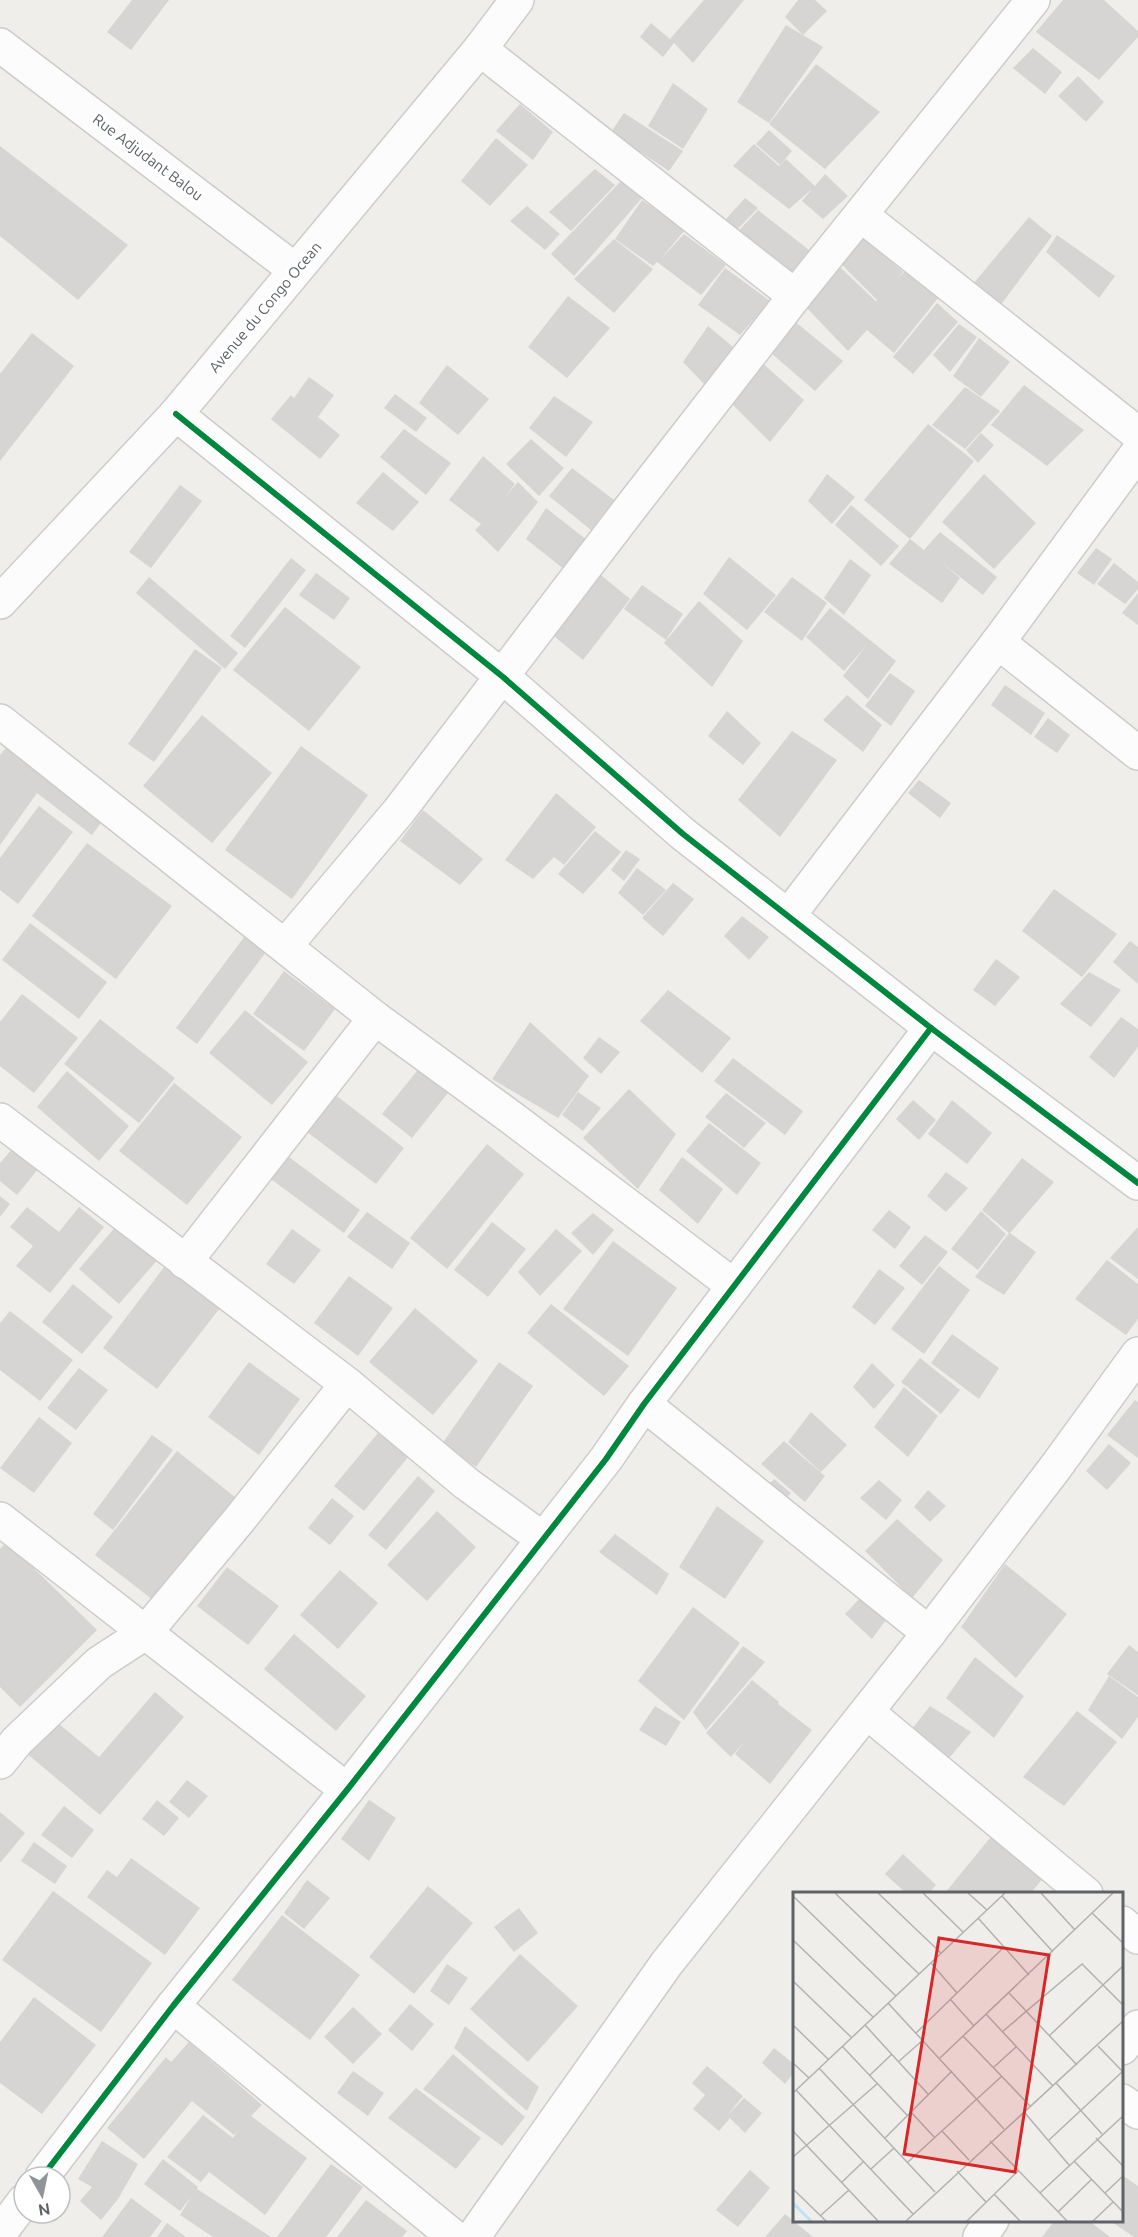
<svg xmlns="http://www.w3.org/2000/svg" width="1138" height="2237" font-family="Ubuntu,sans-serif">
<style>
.building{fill:#d6d5d3}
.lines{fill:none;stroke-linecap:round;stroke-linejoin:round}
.street-casing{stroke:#cbcccc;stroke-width:36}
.street{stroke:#fdfcfc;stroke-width:33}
.cycleway-casing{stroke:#fff;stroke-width:10}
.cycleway{stroke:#00873e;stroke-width:6}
.labels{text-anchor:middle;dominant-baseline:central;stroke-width:6;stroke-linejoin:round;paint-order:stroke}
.street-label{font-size:15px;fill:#5f6368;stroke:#fff}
.inset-river{fill:none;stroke:#bfe0f9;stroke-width:3}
.inset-road{fill:none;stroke:#b1b2b2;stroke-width:1.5}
.view{fill:#d62828;fill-opacity:0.15;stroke:#d62828;stroke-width:3}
.inset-edge{fill:none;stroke:#5f6368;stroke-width:3}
</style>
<rect width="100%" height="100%" fill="#efeeea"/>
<!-- building -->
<g class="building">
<path d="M132,0h37l-38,50 -24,-18z"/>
<path d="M704,0h40l-51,63 -19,-20 -11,14 -23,-20 11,-14 19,16z"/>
<path d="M798,0h17l12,11 -24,24 -18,-18z"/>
<path d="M1063,0h41l34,31v6l-39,43 -63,-48z"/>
<path d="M786,25l37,22 -54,76 -32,-21z"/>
<path d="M1033,48l29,24 -17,22 -32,-26z"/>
<path d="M816,64l64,48 -55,57 -56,-45z"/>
<path d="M1078,76l26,26 -18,20 -28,-26z"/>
<path d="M673,83l35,26 -25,40 -35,-23z"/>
<path d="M520,104l33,28 -20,28 -37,-29z"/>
<path d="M624,113l59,38 -14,20 -58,-39z"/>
<path d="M769,130l23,21 -12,14 -24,-21z"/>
<path d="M496,138l32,27 -38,41 -29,-25z"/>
<path d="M754,144l25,22 7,-7 29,27 10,-12 23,22 -25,23 -21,-18 10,-12 -23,20 -56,-43z"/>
<path d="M0,146l128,99 -50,55 -78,-64z"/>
<path d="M595,169l20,16 -44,46 -22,-19z"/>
<path d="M621,181l21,17 -68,78 -23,-22z"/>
<path d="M745,198l13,10 -32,33 -10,-11z"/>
<path d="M642,200l43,30 -26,31 25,-27 42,31 -25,30 -44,-33 -4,4 -38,-27z"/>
<path d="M527,206l33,28 -15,16 -35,-29z"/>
<path d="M758,210l51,40 -27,34 -53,-43z"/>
<path d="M1029,217l23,19 -55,74 -29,-20z"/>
<path d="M1057,235l58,41 -16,22 -53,-46z"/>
<path d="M863,238l40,34 -6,7 9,-9 33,27 -45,56 -27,-23 -19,21 -43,-45 35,-39 45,43 -9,-9 1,-1 -37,-37z"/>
<path d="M614,239l39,30 -39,44 -40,-34z"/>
<path d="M725,268l45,33 -30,34 -42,-30z"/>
<path d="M568,296l42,32 -43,50 -39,-31z"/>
<path d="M937,303l21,19 -45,52 -20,-17z"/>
<path d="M793,320l50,41 -28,30 -44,-38z"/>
<path d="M959,324l18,13 -27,35 -17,-17z"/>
<path d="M708,326l25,21 -29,37 -21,-22z"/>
<path d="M32,333l42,33 -74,95v-87z"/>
<path d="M979,338l31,24 -29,35 -28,-21z"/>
<path d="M759,360l45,40 -34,42 -41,-41z"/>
<path d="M447,365l42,34 -31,36 -39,-32z"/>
<path d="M309,377l25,18 -16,22 22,18 -20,24 -49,-40 20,-24 3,3z"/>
<path d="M1024,385l60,45 -37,36 -56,-41z"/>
<path d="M965,387l35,24 -35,38 -33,-24z"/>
<path d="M395,394l32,24 -11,14 -32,-24z"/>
<path d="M554,396l39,26 -27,35 -37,-29z"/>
<path d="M928,424l46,37 -64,78 -46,-39z"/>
<path d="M404,429l47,34 -25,32 -46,-38z"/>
<path d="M981,433l13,12 -16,18 -12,-13z"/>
<path d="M531,439l33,29 -25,28 -33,-32z"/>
<path d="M483,456l32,28 -11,14 14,-16 20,20 -40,50 -23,-22 6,-6 -32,-24z"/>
<path d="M572,468l42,32 -23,30 -42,-34z"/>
<path d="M383,472l36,30 -26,29 -37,-28z"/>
<path d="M827,474l28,23 -23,27 -24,-23z"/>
<path d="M984,474l52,49 -42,46 -52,-47z"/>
<path d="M180,485l22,16 -51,67 -22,-16z"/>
<path d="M851,505l48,41 -18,20 -46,-41z"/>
<path d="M546,508l41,32 -22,30 -39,-31z"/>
<path d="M940,532l57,45 -14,18 -42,-33 19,16 -18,25 -53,-39 21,-25 14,11z"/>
<path d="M1096,548l16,11 -18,26 -17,-12z"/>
<path d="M729,557l47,38 -29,35 -44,-36z"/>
<path d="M291,558l15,12 -61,78 -15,-12z"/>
<path d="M850,559l21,16 -27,40 -20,-17z"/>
<path d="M1114,563l24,19v7l-13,15 -28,-20z"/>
<path d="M596,571l34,28 -47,61 -34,-28z"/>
<path d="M316,573l34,25 -16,22 -35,-25z"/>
<path d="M149,577l89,76 -13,16 -89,-76z"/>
<path d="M792,577l35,26 -25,38 -38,-29z"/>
<path d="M642,585l41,29 -17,26 -42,-31z"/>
<path d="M1138,593v32l-16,-12z"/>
<path d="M699,601l44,40 -31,46 -48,-44z"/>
<path d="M285,607l76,60 -52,64 -76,-61z"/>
<path d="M830,608l66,53 -28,38 -25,-23 23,-30 -22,25 -38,-34z"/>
<path d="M195,649l27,19 -68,94 -26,-18z"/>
<path d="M890,673l25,18 -24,35 -26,-20z"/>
<path d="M1005,685l40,28 -14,22 -40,-30z"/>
<path d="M847,695l35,30 -19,27 -40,-32z"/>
<path d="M727,711l34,32 -18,22 -35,-29z"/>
<path d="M202,715l70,58 -60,70 -69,-57z"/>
<path d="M1048,718l22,17 -13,18 -23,-16z"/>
<path d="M792,731l45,29 -57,77 -42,-37z"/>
<path d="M14,738l96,73 -18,24 -55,-42 -37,52v-90z"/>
<path d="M301,746l67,49 -76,104 -67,-49z"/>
<path d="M919,780l32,23 -11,15 -32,-25z"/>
<path d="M556,793l40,34 -32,38 -10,-8 -21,22 -28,-19z"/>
<path d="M39,806l34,26 -55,72 -18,-14v-32z"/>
<path d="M423,810l60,49 -23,26 -60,-44z"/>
<path d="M595,831l26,21 -38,42 -25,-20z"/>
<path d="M87,843l85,63 -56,73 -84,-63z"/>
<path d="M626,850l14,9 -16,22 -13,-11z"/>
<path d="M637,868l29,22 -23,25 -25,-22z"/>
<path d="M673,883l21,16 -31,37 -21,-18z"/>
<path d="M1054,889l63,45 -35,43 -60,-46z"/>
<path d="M742,916l27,21 -20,23 -25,-24z"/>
<path d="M30,923l77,59 -28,37 -77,-59z"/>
<path d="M251,928l21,16 -75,100 -21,-16z"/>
<path d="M1130,941l8,6v37l-25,-22z"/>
<path d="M996,959l24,18 -25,29 -22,-16z"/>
<path d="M284,971l51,38 -31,42 -51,-37z"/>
<path d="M1089,972l32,18 -30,37 -31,-23z"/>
<path d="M668,990l63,48 -29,35 -62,-52z"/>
<path d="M22,994l56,44 -44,55 -34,-27v-44z"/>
<path d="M245,1010l63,52 -36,43 -63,-52z"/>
<path d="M1121,1017l17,12v18l-24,31 -25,-21z"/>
<path d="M100,1019l75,59 -36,45 -75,-59z"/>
<path d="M530,1022l59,54 -31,42 -66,-39z"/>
<path d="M599,1037l21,15 -19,22 -18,-16z"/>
<path d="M733,1058l70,53 -18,24 -71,-54z"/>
<path d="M426,1060l29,24 -43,54 -30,-24z"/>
<path d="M67,1071l62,55 -30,35 -62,-54z"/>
<path d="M174,1083l68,54 -55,68 -68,-54z"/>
<path d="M324,1086l80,62 -28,36 -81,-61z"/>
<path d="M629,1089l47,45 -38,55 -55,-51z"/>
<path d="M578,1092l23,16 -18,23 -21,-16z"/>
<path d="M726,1093l40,30 -22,25 -39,-31z"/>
<path d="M913,1100l23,20 -17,20 -23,-21z"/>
<path d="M952,1100l40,33 -25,31 -39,-30z"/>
<path d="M709,1123l52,40 -24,32 -51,-44z"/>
<path d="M487,1144l37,30 -77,95 -37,-31z"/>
<path d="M13,1148l26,20 -22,27 -17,-14v-18z"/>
<path d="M277,1148l83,62 -16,23 -84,-62z"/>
<path d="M682,1157l41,32 -25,35 -39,-34z"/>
<path d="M1022,1158l32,24 -44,51 26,19 -32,43 -29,-18 34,-44 -27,-23z"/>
<path d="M946,1172l22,16 -22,24 -19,-16z"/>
<path d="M0,1196l10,8 -10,13z"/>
<path d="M27,1207l32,25 20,-25 25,20 -54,66 -34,-27 17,-20 -23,-19z"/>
<path d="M889,1210l22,17 -16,22 -23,-19z"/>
<path d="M981,1211l25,23 -28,36 -27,-21z"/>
<path d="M367,1212l43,31 -18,26 -45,-32z"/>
<path d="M593,1213l21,17 -21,25 -22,-22z"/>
<path d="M492,1222l34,27 -38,48 -34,-27z"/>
<path d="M118,1224l41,34 -40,46 -40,-35z"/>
<path d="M1138,1227v52l-28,-21z"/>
<path d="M292,1229l29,21 -27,34 -28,-20z"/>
<path d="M556,1229l26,22 -42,45 -22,-24z"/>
<path d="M925,1235l23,17 -26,33 -23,-19z"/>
<path d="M613,1241l64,47 -49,68 -65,-47z"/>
<path d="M1107,1260l31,24v35l-12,16 -51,-36z"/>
<path d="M168,1262l55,42 -66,85 -54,-41z"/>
<path d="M939,1266l31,24 -46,64 -33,-25z"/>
<path d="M879,1269l26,19 -30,37 -23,-18z"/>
<path d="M349,1276l44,32 -35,48 -44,-33z"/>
<path d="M73,1284l40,33 -31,37 -40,-32z"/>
<path d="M551,1304l78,62 -25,30 -77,-63z"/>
<path d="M415,1308l63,53 -45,54 -64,-53z"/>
<path d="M10,1311l63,49 -33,41 -40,-31v-47z"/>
<path d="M952,1334l47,34 -20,31 -48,-36z"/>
<path d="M920,1358l40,32 -19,24 -40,-32z"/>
<path d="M249,1362l51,37 -41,56 -51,-38z"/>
<path d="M499,1362l34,24 -57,81 -34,-23z"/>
<path d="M872,1363l23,22 -21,24 -21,-22z"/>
<path d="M79,1368l29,22 -32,40 -29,-22z"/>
<path d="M904,1387l34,29 -30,41 -34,-30z"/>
<path d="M1135,1400l3,2v56l-31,-23z"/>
<path d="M811,1412l36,33 -26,27 -33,-30z"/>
<path d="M39,1417l33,26 -38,50 -34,-25z"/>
<path d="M378,1433l30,24 -44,54 -30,-25z"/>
<path d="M152,1435l21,15 -60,80 -20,-16z"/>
<path d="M784,1441l41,35 -20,26 -44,-38z"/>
<path d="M1109,1444l22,19 -24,27 -21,-19z"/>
<path d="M177,1451l58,46 -82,103 -58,-45z"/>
<path d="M418,1476l17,15 -49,59 -18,-15z"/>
<path d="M774,1479l17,14 -12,13 -16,-15z"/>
<path d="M879,1480l23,20 -16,20 -26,-22z"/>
<path d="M928,1490l18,16 -16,16 -16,-15z"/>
<path d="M332,1498l22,18 -24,29 -22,-17z"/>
<path d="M717,1506l47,35 -39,58 -46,-32z"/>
<path d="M437,1511l39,36 -49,54 -40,-36z"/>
<path d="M897,1519l46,41 -31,38 -47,-47z"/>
<path d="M615,1534l54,40 -12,21 -58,-43z"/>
<path d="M7,1542l90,88 -77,77 -20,-20v-138z"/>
<path d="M1005,1564l62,50 -51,64 -55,-51z"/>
<path d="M227,1567l52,39 -31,39 -51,-39z"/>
<path d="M340,1570l38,33 -40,46 -38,-34z"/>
<path d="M860,1598l28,19 -16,22 -27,-25z"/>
<path d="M693,1607l47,36 -56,77 -46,-39z"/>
<path d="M294,1634l72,62 -30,35 -72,-62z"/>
<path d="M1129,1645l9,7v43l-31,-21z"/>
<path d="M743,1646l22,16 -59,68 -13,-18z"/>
<path d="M975,1657l49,39 -30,42 -48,-40z"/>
<path d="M1109,1676l29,21v20l-16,22 -34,-29z"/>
<path d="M752,1680l27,22 -1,2 34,26 -42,54 -35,-30 9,-12 -13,15 -25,-24z"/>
<path d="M155,1692l29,25 -84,98 -75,-63 28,-33 46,38z"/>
<path d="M655,1706l26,16 -15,24 -27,-16z"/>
<path d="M930,1706l41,26 -37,44 -36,-29z"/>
<path d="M1077,1711l40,31 -53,64 -41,-29z"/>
<path d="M187,1780l21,16 -19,22 -20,-16z"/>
<path d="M157,1800l22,18 -15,18 -22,-17z"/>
<path d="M369,1800l27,18 -27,43 -28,-22z"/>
<path d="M64,1806l30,24 -22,28 -31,-23z"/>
<path d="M0,1812l25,21 -25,30z"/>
<path d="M994,1833l53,40 -16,20h-86z"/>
<path d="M34,1842l33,24 -12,18 -34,-23z"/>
<path d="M903,1854l33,31 -7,8h-23l-21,-19z"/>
<path d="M131,1858l69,50 -35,47 -78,-58 20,-27 10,7z"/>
<path d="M307,1880l23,18 -26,31 -20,-16z"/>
<path d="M428,1886l45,37 -59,71 -45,-37z"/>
<path d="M53,1891l99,72 -51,69 -99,-72z"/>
<path d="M519,1908l19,25 -24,19 -20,-25z"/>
<path d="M282,1915l78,60 -50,65 -78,-60z"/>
<path d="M520,1954l58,52 -50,56 -58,-53z"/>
<path d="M447,1964l21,14 -19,27 -19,-14z"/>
<path d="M34,1997l62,48 -54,69 -42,-31v-41z"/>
<path d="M410,2004l24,20 -22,27 -24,-21z"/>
<path d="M353,2007l29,27 -29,30 -29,-27z"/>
<path d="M465,2026l74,61 -12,24 -73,-63z"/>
<path d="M189,2042l73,63 -11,11 56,42 -42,57 -56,-43 -8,10 -34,-25 36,-42 30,23 6,-9 -5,6 -42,-34 -48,58 -37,-31 59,-71 5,5z"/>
<path d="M774,2048l20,16v8l-9,12 -23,-21z"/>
<path d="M453,2054l72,63 -23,29 -79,-57z"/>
<path d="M707,2066l36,30 -16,20 17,-18 18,15 -17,20 -15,-15 -11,13 -26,-22 12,-14 -13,-12z"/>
<path d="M353,2071l31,22 -16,23 -31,-23z"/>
<path d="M416,2088l65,50 -25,31 -68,-51z"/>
<path d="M102,2141l36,23 -20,35 -17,21 -21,-19 12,-14 -14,-8z"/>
<path d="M163,2159l35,28 -1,2 74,48h-58l-33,-22 11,-18 -11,14 -36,-27z"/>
<path d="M331,2164l32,23 -37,50h-49z"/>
<path d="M750,2170l20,18 -32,39 -22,-17z"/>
<path d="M1122,2175l16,11v51h-4l-25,-17h13z"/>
<path d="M131,2198l31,23 -12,16h-48z"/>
<path d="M366,2200l41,31 -5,6h-65z"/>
<path d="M785,2214l28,23h-48z"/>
<path d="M1055,2220h33l22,17h-68z"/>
<path d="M167,2223l19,14h-29z"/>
</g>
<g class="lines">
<!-- street casing -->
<g class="street-casing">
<g id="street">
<path d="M0,45l295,225"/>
<path d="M480,49l315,247"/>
<path d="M861,215l277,219"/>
<path d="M176,414l327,263 180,157 248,194 207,155"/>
<path d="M0,602l176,-188 304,-365 37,-49"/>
<path d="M998,642l140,111"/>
<path d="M0,721l375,297 141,103 218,165"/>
<path d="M789,915l209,-273 140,-190"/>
<path d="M285,946l114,-135 229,-300 167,-215 238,-296"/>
<path d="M0,1120l347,264 120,100 76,55"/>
<path d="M185,1262l190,-244"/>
<path d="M644,1404l285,229"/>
<path d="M0,1519l347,271"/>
<path d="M867,1712l219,182"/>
<path d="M0,1762l17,-21 82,-78 46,-30 94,-113 108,-136"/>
<path d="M1122,1923l16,14"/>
<path d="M173,2006l281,231"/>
<path d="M1122,2048l16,-21"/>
<path d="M1122,2101l16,11"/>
<path d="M42,2177l131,-171 174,-216 259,-331 38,-55 287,-376"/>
<path d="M0,2233l24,-32"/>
<path d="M473,2237l194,-274 262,-330 126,-165 83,-114"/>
<path d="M980,2237l12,-17"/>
</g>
</g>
<!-- street -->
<use href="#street" class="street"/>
<!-- cycleway casing -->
<g class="cycleway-casing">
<g id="cycleway">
<path d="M176,414l327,263 180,157 248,194 207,155"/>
<path d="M42,2177l131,-171 174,-216 259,-331 38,-55 287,-376"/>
</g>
</g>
<!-- cycleway -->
<use href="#cycleway" class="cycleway"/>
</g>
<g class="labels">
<!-- street labels -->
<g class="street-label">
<text transform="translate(148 157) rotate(37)">Rue Adjudant Balou</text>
<text transform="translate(265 307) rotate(-50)">Avenue du Congo Ocean</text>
</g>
</g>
<!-- overview -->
<g transform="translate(793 1892)">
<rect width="330" height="330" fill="#efeeea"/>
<path class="inset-river" d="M0,311l18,18"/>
<path class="inset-road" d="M42,1l84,81M85,1l63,60M130,1l40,39M175,1l19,17M248,1l34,37M0,4l103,100M209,4l51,56M299,21l31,30M185,26l51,57M0,48l80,77M138,71l26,30M0,89l58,56M216,101l68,72M157,107l24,27M95,111l116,126M193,122l67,72M0,133l35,34M72,133l63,69M209,140l80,-68 41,41M123,141l88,-86M170,144l68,71M256,144l74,-70M49,154l65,69M305,154l25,26M147,166l173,-165M105,170l25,-22M0,171l16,15M201,175l22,-20M26,176l116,124M77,183l22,-21M263,191l46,51M3,198l117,124M0,201l212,-200M117,219l25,27M232,221l44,52M0,239l85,90M149,239l27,29M92,246l67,-67M303,246l27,28M256,248l73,-68M197,249l77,80M0,265l85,-74M281,269l49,51M115,270l94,-86M78,277l23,-21M164,279l29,31M49,290l21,-20M0,297l33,32M247,301l83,-77M312,301l18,-17M201,302l26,27M265,320l34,-33M27,324l29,-26M113,329l217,-200M174,329l51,-50M300,329l20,-19"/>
<path class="view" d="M146,46l110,17 -34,217 -111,-18z"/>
<rect width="330" height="330" class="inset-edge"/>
</g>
<!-- north arrow -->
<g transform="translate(42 2195) rotate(171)"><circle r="28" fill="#ffffff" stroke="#bfc1c3" stroke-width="1.5"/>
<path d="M0-4.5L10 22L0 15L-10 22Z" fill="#919496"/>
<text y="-9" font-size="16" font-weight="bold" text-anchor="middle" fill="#5f6368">N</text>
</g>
</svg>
